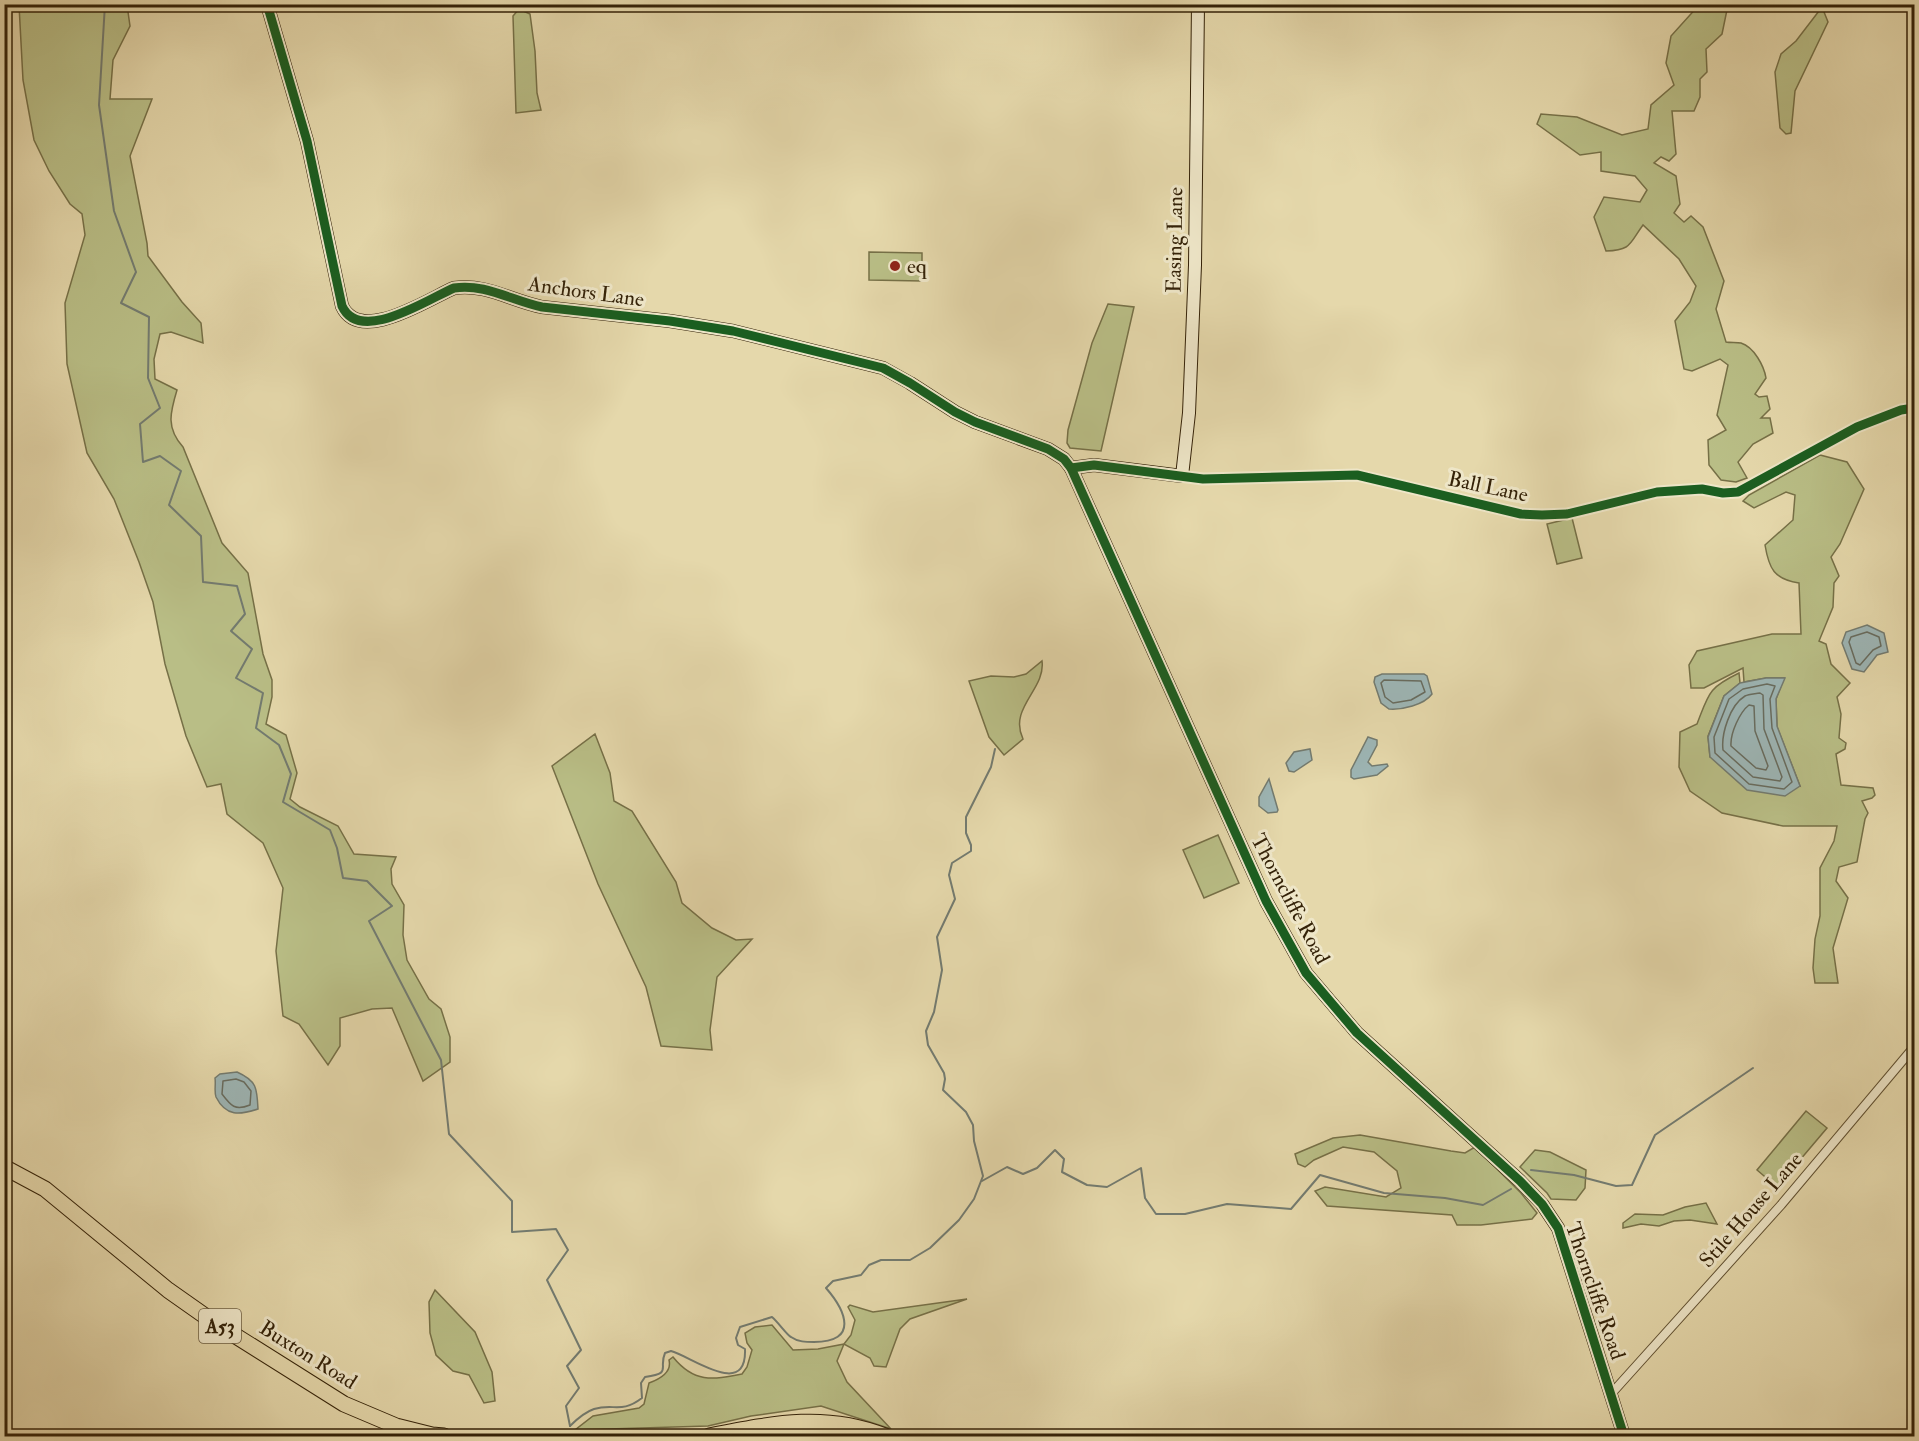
<svg xmlns="http://www.w3.org/2000/svg" width="1919" height="1441" font-family="'IM FELL Double Pica',serif">
<style>
.green{fill:#b9be86;stroke:#767047;stroke-width:1.5}
.water{fill:#9db6b6;stroke:#737b70;stroke-width:1.5}
.lines{fill:none;stroke-linecap:round;stroke-linejoin:round}
.shore{stroke:#686c5f;stroke-width:1.5}
.stream{stroke:#737b70;stroke-width:2}
.street-casing{stroke:#605031;stroke-width:10}
.secondary-casing{stroke:#342208;stroke-width:14}
.highway-casing{stroke:#342208;stroke-width:17}
.street{stroke:#eee6c8;stroke-width:8}
.secondary{stroke:#eee6c8;stroke-width:12}
.highway{stroke:#e5d8ab;stroke-width:15}
.cycleway-casing{stroke:#eee6c8;stroke-width:13}
.cycleway{stroke:#1b5e20;stroke-width:9}
.poi-dot{fill:#8f2418;stroke:#eee6c8;stroke-width:2}
.labels{text-anchor:middle;dominant-baseline:central;stroke-width:6;stroke-linejoin:round;paint-order:stroke}
.shield{fill:#eee6c8;stroke:#6c5d42;stroke-width:1.5}
.shield-label{font-size:20px;font-weight:bold;fill:#342208}
.street-label{font-size:21px;fill:#342208;stroke:#eee6c8}
.poi-label{font-size:21px;fill:#342208;stroke:#eee6c8;text-anchor:start}
</style>
<rect width="100%" height="100%" fill="#e5d8ab"/>
<filter id="stains"><feTurbulence type="fractalNoise" baseFrequency=".00333" numOctaves="4"/><feColorMatrix values="0 0 0 0 .2 0 0 0 0 .09 0 0 0 0 .02 0 0 0 .5 -.17"/></filter>
<radialGradient id="worn" r=".72"><stop offset=".6" stop-color="#630" stop-opacity="0"/><stop offset="1" stop-color="#630" stop-opacity=".3"/></radialGradient>
<!-- green -->
<g class="green">
<path d="M19,5h108l3,21 -17,34 -3,39h42l-22,57 17,87 1,13 34,46 19,21 2,20 -32,-11 -11,2 -6,25 1,20 22,11c-7,23 -11,38 6,57l39,96 26,30 15,81 9,26v17l-6,27 20,11 11,38 -7,26 10,8 38,19 16,28 42,3 -5,12 1,15 12,21 -1,30 4,25 22,39 12,10 9,28v25l-27,19 -31,-73 -20,1 -32,9v28l-12,19 -29,-41 -16,-8 -7,-65 7,-63 -20,-45 -36,-29 -6,-30 -14,3 -21,-51 -21,-72 -12,-62 -14,-40 -25,-63 -27,-46 -20,-89 -2,-61 20,-68 -3,-21 -12,-10 -21,-33 -15,-31 -11,-60z"/>
<path d="M1699,5h29l-6,29 -16,15 1,23 -7,7v18l-6,14h-22l4,43 -7,7 -8,-4 -7,6 22,13 4,28 -6,9 10,9 7,-6 12,11 21,54 -8,28 10,33c4,1 11,0 15,1 13,4 23,23 25,35l-11,16 4,3 8,-1 3,13 -9,9h9l3,15 -20,11 -15,18 9,16 -11,4 -15,-2 -12,-15 -1,-25 18,-10 -9,-15 11,-50 -8,-6 -28,12 -8,-2 -9,-48 15,-19 6,-16 -17,-27 -36,-34c-14,19 -11,25 -37,26l-12,-34 10,-20 36,5 7,-12 -12,-14 -34,-5v-19l-21,3 -43,-31 4,-10 36,3 45,18 26,-6 3,-24 23,-20 -8,-22 5,-27z"/>
<path d="M1822,7l6,15 -33,69 -4,42 -5,1 -6,-6 -5,-56 6,-18 15,-13z"/>
<path d="M519,9l11,5 5,37 2,42 4,17 -25,3 -3,-97z"/>
<path d="M869,252l53,1v28l-53,-1z"/>
<path d="M1108,304l26,3 -33,144 -31,-3 -3,-5 1,-13 24,-87z"/>
<path d="M1820,455l27,7 17,27 -24,55 -9,13 8,19 -5,7 -1,24 -14,34 7,3 5,20 19,19 -13,14 4,17 -2,24 7,5 -1,6 -9,5 5,31 32,3 2,7 -3,3 -10,3 6,12 -3,6 -8,43 -18,5 -3,14 12,17 -15,50 5,35h-23l-2,-15 2,-29 5,-23v-48l14,-27 3,-15h-54l-61,-13 -32,-22 -11,-24 1,-35 17,-8c12,-31 11,-36 42,-51l1,10 -16,13 -16,40 2,21 90,29 -23,-59 -1,-28 8,-21h-18l-22,4 -1,-14 -39,20h-13l-2,-23 8,-14 75,-17h29l-2,-51c-25,-4 -30,-14 -34,-38l28,-25 2,-25 -9,-3 -32,16 -11,-7 6,-6z"/>
<path d="M1572,518l10,40 -25,6 -10,-40z"/>
<path d="M1042,661c4,28 -34,47 -19,78l-19,16 -15,-18 -20,-56 22,-5 23,1 12,-3z"/>
<path d="M595,734l15,39 4,28 18,10 44,71 6,21 30,25 24,12 16,-1 -35,38 -7,53 2,20 -51,-4 -15,-59 -48,-103 -46,-118z"/>
<path d="M1218,835l21,48 -35,15 -21,-48z"/>
<path d="M1806,1111l21,17 -50,59 -20,-17z"/>
<path d="M1360,1135l91,16 14,2 10,-6 46,46 16,20 -5,6 -51,6h-24l-5,-10 -125,-9 -12,-15 10,-4 61,10 15,-9 -4,-17 -23,-19 -31,-5 -29,13 -9,7 -7,-3 -3,-10 38,-16z"/>
<path d="M1535,1150l15,2 36,18 -1,18 -9,12 -25,-1 -4,-6 -27,-26z"/>
<path d="M1706,1203l11,21 -27,-4 -16,1 -15,5 -18,-2 -18,4v-5l12,-9 28,1 22,-8z"/>
<path d="M435,1290l40,42 17,40 3,29 -11,2 -15,-28 -16,-4 -17,-16 -6,-22 -1,-31z"/>
<path d="M967,1299l-57,20 -10,10 -14,38 -12,-1 -4,-8 -26,-14 -7,17 10,21 44,47 -70,-23 -70,10 -43,10 -133,4 18,-14 46,-8 5,-4 5,-21c11,-4 23,-11 20,-23l4,-3c21,26 39,23 69,17l5,-7 5,-17 -5,-7 -2,-10 10,-6 17,-2 21,25 25,-1 26,-5 7,-9 4,-15 -7,-13 2,-2 23,7z"/>
</g>
<!-- water -->
<g class="water">
<path d="M1867,625l17,8 4,19 -11,3 -13,17 -12,-3 -10,-26 4,-11z"/>
<path d="M1382,674h42l3,2 5,18c-8,11 -30,16 -43,15l-8,-6 -7,-21 1,-5z"/>
<path d="M1766,678h19l-9,21 1,27 23,60 -15,10 -38,-6 -37,-33 -2,-20 16,-41 16,-13z"/>
<path d="M1368,737l9,3v5l-9,17 4,4 15,-2 1,2 -11,9 -23,4 -3,-2v-7z"/>
<path d="M1310,749l2,11 -18,12 -5,-1 -3,-8 8,-11z"/>
<path d="M1269,779l9,31 -1,2 -9,1 -9,-7v-9z"/>
<path d="M237,1072c20,9 20,16 21,37 -18,6 -32,8 -42,-12 -2,-5 0,-13 -1,-19l5,-4z"/>
</g>
<g class="lines">
<!-- shore -->
<g class="shore">
<path d="M1867,632l12,5 2,9 -8,4 -13,15 -4,-2 -7,-21 2,-5z"/>
<path d="M1384,680l37,1 4,11 -14,8 -18,3 -8,-6 -4,-14z"/>
<path d="M1767,684l8,2 -5,13 2,29 20,54 -8,7 -35,-5 -34,-31 -1,-16 15,-38 14,-10z"/>
<path d="M1760,693l3,2 1,34 18,48 -2,4 -27,-4 -30,-27c-2,-16 7,-45 22,-54 4,-2 10,-2 15,-3z"/>
<path d="M1749,705l5,1 1,25 13,35 -2,4 -10,-2 -25,-22c-1,-13 9,-34 18,-41z"/>
<path d="M236,1079l8,3 7,9 -1,14c-15,6 -19,1 -28,-11l1,-13z"/>
</g>
<!-- stream -->
<g class="stream">
<path d="M105,4l-6,101 15,106 22,61 -15,31 28,14 -1,61 12,30 -20,16 3,38 17,-6 21,15 -12,34 32,31 2,46 34,4 8,28 -14,17 21,18 -16,29 27,15 -7,35 23,17 12,29 -8,28 47,28 7,18 6,30 24,3 25,25 -23,15 72,139 8,74 63,67v31l44,-3 12,21 -21,30 34,70 -14,16 12,22 -13,18 4,20"/>
<path d="M1531,1170l43,5 42,11 16,-1 23,-50 98,-67"/>
<path d="M982,1181l25,-14 16,7 14,-6 18,-18 9,9 -2,13 25,13 20,2 34,-19 4,30 11,16h29l42,-10 64,5 29,-34 64,18 61,5 38,7 28,-16"/>
<path d="M570,1426c6,-6 15,-14 24,-17 20,-6 27,5 48,-11l-1,-15 4,-6c28,-4 13,-8 20,-24l6,-2c20,5 76,49 74,-2l-7,-4 -2,-7 4,-11 32,-10c6,5 15,18 19,20 7,5 15,5 23,5 45,0 32,-31 12,-54l7,-7 28,-6 8,-10 12,-5h29l20,-12 29,-28 15,-21 9,-23 -9,-35 -1,-16 -7,-13 -23,-22 2,-11 -1,-6 -16,-28 -2,-14 8,-19 8,-42 -5,-33 18,-38 -6,-24 3,-12 19,-12v-6l-5,-12v-16l25,-50 4,-18"/>
</g>
<!-- street casing -->
<g class="street-casing">
<g id="street">
<path d="M1182,476l21,3h24l130,-4 164,39 21,1 25,-1 90,-22 45,-3 21,4 15,-1 119,-65 44,-17 13,-2"/>
<path d="M1611,1394l170,-189 133,-158"/>
</g>
</g>
<!-- secondary casing -->
<g class="secondary-casing">
<g id="secondary">
<path d="M267,4l40,137 35,165c18,39 86,-7 112,-18 31,-5 58,13 88,19l128,14 63,10 150,37 27,15 45,29 20,10 73,27 16,10 7,9 195,433 40,72 51,60 163,148 22,23 16,24 66,208"/>
<path d="M1071,468l23,-3 88,11 7,-63 6,-148 3,-261"/>
</g>
</g>
<!-- highway casing -->
<g class="highway-casing">
<g id="highway">
<path d="M4,1167l41,22 123,101 44,31 132,83 52,22 36,9 12,1"/>
<path d="M709,1436c62,-12 115,-24 176,0"/>
</g>
</g>
<!-- street -->
<use href="#street" class="street"/>
<!-- secondary -->
<use href="#secondary" class="secondary"/>
<!-- highway -->
<use href="#highway" class="highway"/>
<!-- cycleway casing -->
<g class="cycleway-casing">
<g id="cycleway">
<path d="M267,4l40,137 35,165c18,39 86,-7 112,-18 31,-5 58,13 88,19l128,14 63,10 150,37 27,15 45,29 20,10 73,27 16,10 7,9 195,433 40,72 51,60 163,148 22,23 16,24 66,208"/>
<path d="M1071,468l23,-3 109,14 154,-4 164,39 21,1 25,-1 90,-22 45,-3 21,4 15,-1 119,-65 44,-17 13,-2"/>
</g>
</g>
<!-- cycleway -->
<use href="#cycleway" class="cycleway"/>
</g>
<!-- markers -->
<circle class="poi-dot" cx="895" cy="266" r="6"/>
<g class="labels">
<!-- shield labels -->
<rect class="shield" x="199" y="1309" width="42" height="34" rx="4.5"/>
<g class="shield-label">
<text x="220" y="1326">A53</text>
</g>
<!-- street labels -->
<g class="street-label">
<text transform="translate(1175 240) rotate(-89)">Easing Lane</text>
<text transform="translate(586 292) rotate(8)">Anchors Lane</text>
<text transform="translate(1488 487) rotate(12)">Ball Lane</text>
<text transform="translate(1290 899) rotate(62)">Thorncliffe Road</text>
<text transform="translate(1751 1210) rotate(-49)">Stile House Lane</text>
<text transform="translate(1595 1291) rotate(71)">Thorncliffe Road</text>
<text transform="translate(308 1355) rotate(32)">Buxton Road</text>
</g>
<!-- poi labels -->
<g class="poi-label">
<text x="907" y="266">eq</text>
</g>
</g>
<!-- margin -->
<rect width="1919" height="1441" fill="none" stroke="#e5d8ab" stroke-width="24"/>
<rect x="6" y="6" width="1907" height="1429" fill="none" stroke="#342208" stroke-width="3"/>
<rect x="12" y="12" width="1895" height="1417" fill="none" stroke="#342208" stroke-width="1.5"/>
<rect width="100%" height="100%" filter="url(#stains)"/>
<rect width="100%" height="100%" fill="url(#worn)"/>
</svg>
